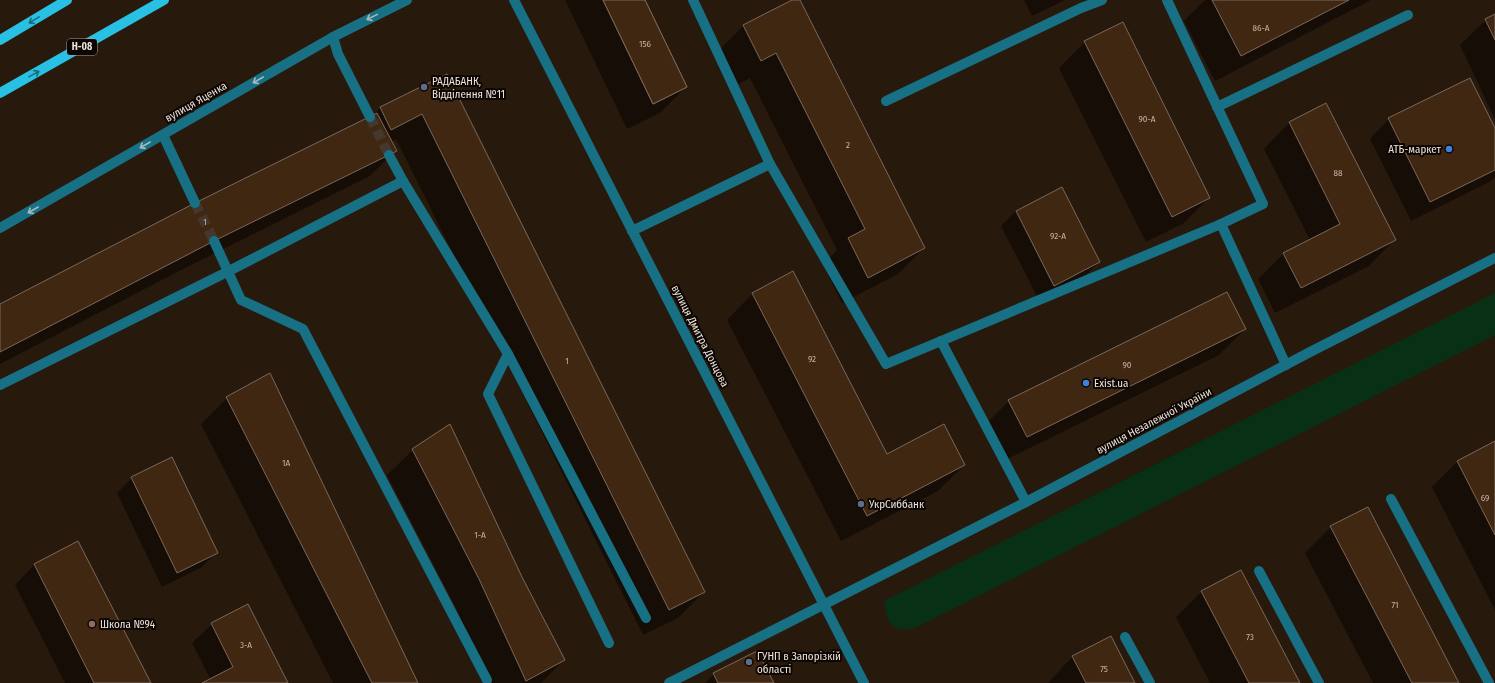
<svg xmlns="http://www.w3.org/2000/svg" width="1495" height="683" font-family="'Fira Sans Condensed',sans-serif">
<style>
.green{fill:#083014}
.shadow{fill:#0007}
.building{fill:#402712;stroke:#7b685a}
.lines{fill:none;stroke-linecap:round;stroke-linejoin:round}
.minor-tunnel{stroke:#46372c;stroke-width:10;stroke-dasharray:10 5;stroke-linecap:butt}
.minor{stroke:#177084;stroke-width:10}
.major{stroke:#29c1e3;stroke-width:10}
.oneway{stroke:#a2babc}
.oneway2{stroke:#1c6d7e}
.service-dot{fill:#5c6f8a;stroke:#0c0603;stroke-width:1.5}
.shop-dot{fill:#3f7fe0;stroke:#0c0603;stroke-width:1.5}
.education-dot{fill:#8d6e63;stroke:#0c0603;stroke-width:1.5}
.labels{text-anchor:middle;dominant-baseline:central;stroke-width:4;stroke-linejoin:round;paint-order:stroke}
.number-label{font-size:9px;fill:#c2b3a8}
.shield{fill:#0c0603;stroke:#aaa09a;stroke-width:1}
.shield-label{font-size:10px;font-weight:bold;fill:#ede2da}
.poi-label{font-size:11px;fill:#ede2da;stroke:#0c0603;text-anchor:start}
.street-label{font-size:11px;fill:#ede2da;stroke:#0c0603}
</style>
<rect width="100%" height="100%" fill="#28190d"/>
<!-- green -->
<path class="green" d="M1495,293v42l-580,293c-4,0 -10,2 -14,1 -14,-2 -16,-17 -17,-28z"/>
<!-- shadow -->
<g class="shadow">
<path d="M565,0h79l42,87 -26,26 -33,16z"/>
<path d="M794,0h5l125,248 -26,26 -56,29 -19,-38 14,-15 -87,-172 -15,8 -18,-34 26,-26z"/>
<path d="M1024,0h41l-33,16z"/>
<path d="M1205,0h166l-156,81 -31,-60z"/>
<path d="M1495,15v104l-35,-74 26,-25z"/>
<path d="M1085,42l124,156 -25,25 -38,19 -87,-174z"/>
<path d="M447,75l257,517 -26,26 -35,17 -247,-496 -5,3 4,9 -25,25 -183,91 -187,97v-59l372,-189 8,-8z"/>
<path d="M1326,104l68,136 -25,26 -94,47 -17,-34 26,-26 26,-13 -46,-91 25,-26z"/>
<path d="M1389,119l106,11v47l-4,4 -80,40 -41,-82z"/>
<path d="M1016,211l83,51 -15,15 -45,23 -38,-74z"/>
<path d="M793,273l94,182 77,10 -26,26 -97,50 -114,-221 25,-26z"/>
<path d="M1245,329l-26,26 -218,107 -18,-35 26,-26z"/>
<path d="M227,398l190,285h-84l-132,-259z"/>
<path d="M1495,443v167l-63,-123 25,-25z"/>
<path d="M413,450l108,128 43,82 -23,23h-52l-35,-79 -67,-129z"/>
<path d="M132,478l85,74 -15,15 -40,20 -45,-94z"/>
<path d="M1331,527l127,156h-85l-68,-130z"/>
<path d="M78,543l71,140h-84l-50,-98 19,-20z"/>
<path d="M1240,571l59,112h-89l-34,-66 25,-25z"/>
<path d="M212,624l75,59h-82l6,-3 -19,-37z"/>
<path d="M1073,656l61,27h-86z"/>
<path d="M714,674l58,9h-67z"/>
</g>
<!-- building -->
<g class="building">
<path d="M603,0h42l42,87 -34,17z"/>
<path d="M603,0h42l42,87 -34,17z"/>
<path d="M792,0h8l125,248 -57,30 -20,-40 17,-9 -89,-176 -15,8 -18,-36z"/>
<path d="M1212,0h137l-108,56z"/>
<path d="M1495,14v26l-10,-21z"/>
<path d="M1123,22l87,176 -38,19 -88,-176z"/>
<path d="M447,74l258,518 -36,18 -247,-496 -31,16 -11,-23z"/>
<path d="M1470,78l25,50v42l-65,32 -42,-84z"/>
<path d="M1326,103l70,137 -95,48 -18,-35 57,-29 -51,-102z"/>
<path d="M377,113l20,38 -183,90 -214,111v-48l195,-101z"/>
<path d="M1062,187l38,75 -46,24 -38,-75z"/>
<path d="M793,271l94,183 57,-30 21,41 -98,51 -115,-223z"/>
<path d="M1227,292l19,37 -219,108 -19,-37z"/>
<path d="M270,373l148,310h-46l-146,-286z"/>
<path d="M450,424l72,153 43,83 -39,21 -47,-102 -67,-130z"/>
<path d="M1495,441v94l-38,-74z"/>
<path d="M172,457l46,96 -41,20 -46,-96z"/>
<path d="M1368,507l91,176h-47l-82,-157z"/>
<path d="M78,541l73,142h-57l-60,-119z"/>
<path d="M1241,570l59,113h-51l-48,-92z"/>
<path d="M248,604l40,79h-86l31,-16 -22,-44z"/>
<path d="M1111,636l24,47h-49l-14,-27z"/>
<path d="M757,651l17,32h-56l-5,-10z"/>
</g>
<g class="lines">
<!-- minor-tunnel -->
<g class="minor-tunnel">
<path d="M370,117l19,38"/>
<path d="M195,203l19,38"/>
</g>
<!-- minor -->
<g class="minor">
<path d="M514,0l350,683"/>
<path d="M1167,0l96,204 -42,20 65,141"/>
<path d="M333,37l5,17 32,63"/>
<path d="M886,101l195,-93 21,-8"/>
<path d="M1217,107l191,-92"/>
<path d="M163,135l32,68"/>
<path d="M389,155l14,26 105,173 138,264"/>
<path d="M770,164l116,200 335,-140"/>
<path d="M0,228l333,-191 74,-37"/>
<path d="M632,231l138,-67 -77,-164"/>
<path d="M214,241l27,59 62,29 184,351"/>
<path d="M941,341l85,161"/>
<path d="M508,354l-20,40 121,249"/>
<path d="M0,385l227,-113 176,-91"/>
<path d="M1391,499l98,184"/>
<path d="M1259,571l60,112"/>
<path d="M1125,637l25,46"/>
<path d="M669,683l357,-181 286,-151 183,-93"/>
</g>
<!-- major -->
<g class="major">
<path d="M0,40l67,-40"/>
<path d="M0,93l164,-93"/>
</g>
</g>
<!-- one-way arrows -->
<defs><path id="oneway-shaft" d="M-6 0H5M1.5-3L5.5 0L1.5 3" fill="none" stroke-width="1.6" stroke-linecap="round" stroke-linejoin="round"/></defs>
<g class="oneway">
<use href="#oneway-shaft" transform="translate(372 17) rotate(154)"/>
<use href="#oneway-shaft" transform="translate(258 80) rotate(150)"/>
<use href="#oneway-shaft" transform="translate(145 145) rotate(150)"/>
<use href="#oneway-shaft" transform="translate(33 210) rotate(150)"/>
</g>
<g class="oneway2">
<use href="#oneway-shaft" transform="translate(34 20) rotate(149)"/>
<use href="#oneway-shaft" transform="translate(34 74) rotate(-29)"/>
</g>
<!-- markers -->
<g class="service-dot">
<circle cx="424" cy="87" r="4"/>
<circle cx="861" cy="504" r="4"/>
<circle cx="749" cy="662" r="4"/>
</g>
<g class="shop-dot">
<circle cx="1449" cy="149" r="4"/>
<circle cx="1086" cy="383" r="4"/>
</g>
<circle class="education-dot" cx="92" cy="624" r="4"/>
<g class="labels">
<!-- number labels -->
<g class="number-label">
<text x="1261" y="28">86-А</text>
<text x="645" y="44">156</text>
<text x="1147" y="119">90-А</text>
<text x="848" y="145">2</text>
<text x="1338" y="173">88</text>
<text x="205" y="222">1</text>
<text x="1058" y="236">92-А</text>
<text x="812" y="359">92</text>
<text x="567" y="361">1</text>
<text x="1127" y="365">90</text>
<text x="286" y="463">1А</text>
<text x="1485" y="498">69</text>
<text x="480" y="535">1-А</text>
<text x="1395" y="605">71</text>
<text x="1250" y="637">73</text>
<text x="246" y="645">3-А</text>
<text x="1104" y="669">75</text>
</g>
<!-- shield labels -->
<rect class="shield" x="67" y="39" width="30" height="16" rx="3"/>
<g class="shield-label">
<text x="82" y="47">Н-08</text>
</g>
<!-- poi labels -->
<g class="poi-label">
<text x="432" y="81">РАДАБАНК,<tspan x="432" dy="13">Відділення №11</tspan></text>
<text x="1441" y="149" text-anchor="end">АТБ-маркет</text>
<text x="1094" y="383">Exist.ua</text>
<text x="869" y="504">УкрСиббанк</text>
<text x="100" y="624">Школа №94</text>
<text x="757" y="656">ГУНП в Запорізкій<tspan x="757" dy="13">області</tspan></text>
</g>
<!-- street labels -->
<g class="street-label">
<text transform="translate(196 102) rotate(-30)">вулиця Яценка</text>
<text transform="translate(700 336) rotate(63)">вулиця Дмитра Донцова</text>
<text transform="translate(1154 421) rotate(-28)">вулиця Незалежної України</text>
</g>
</g>
</svg>
